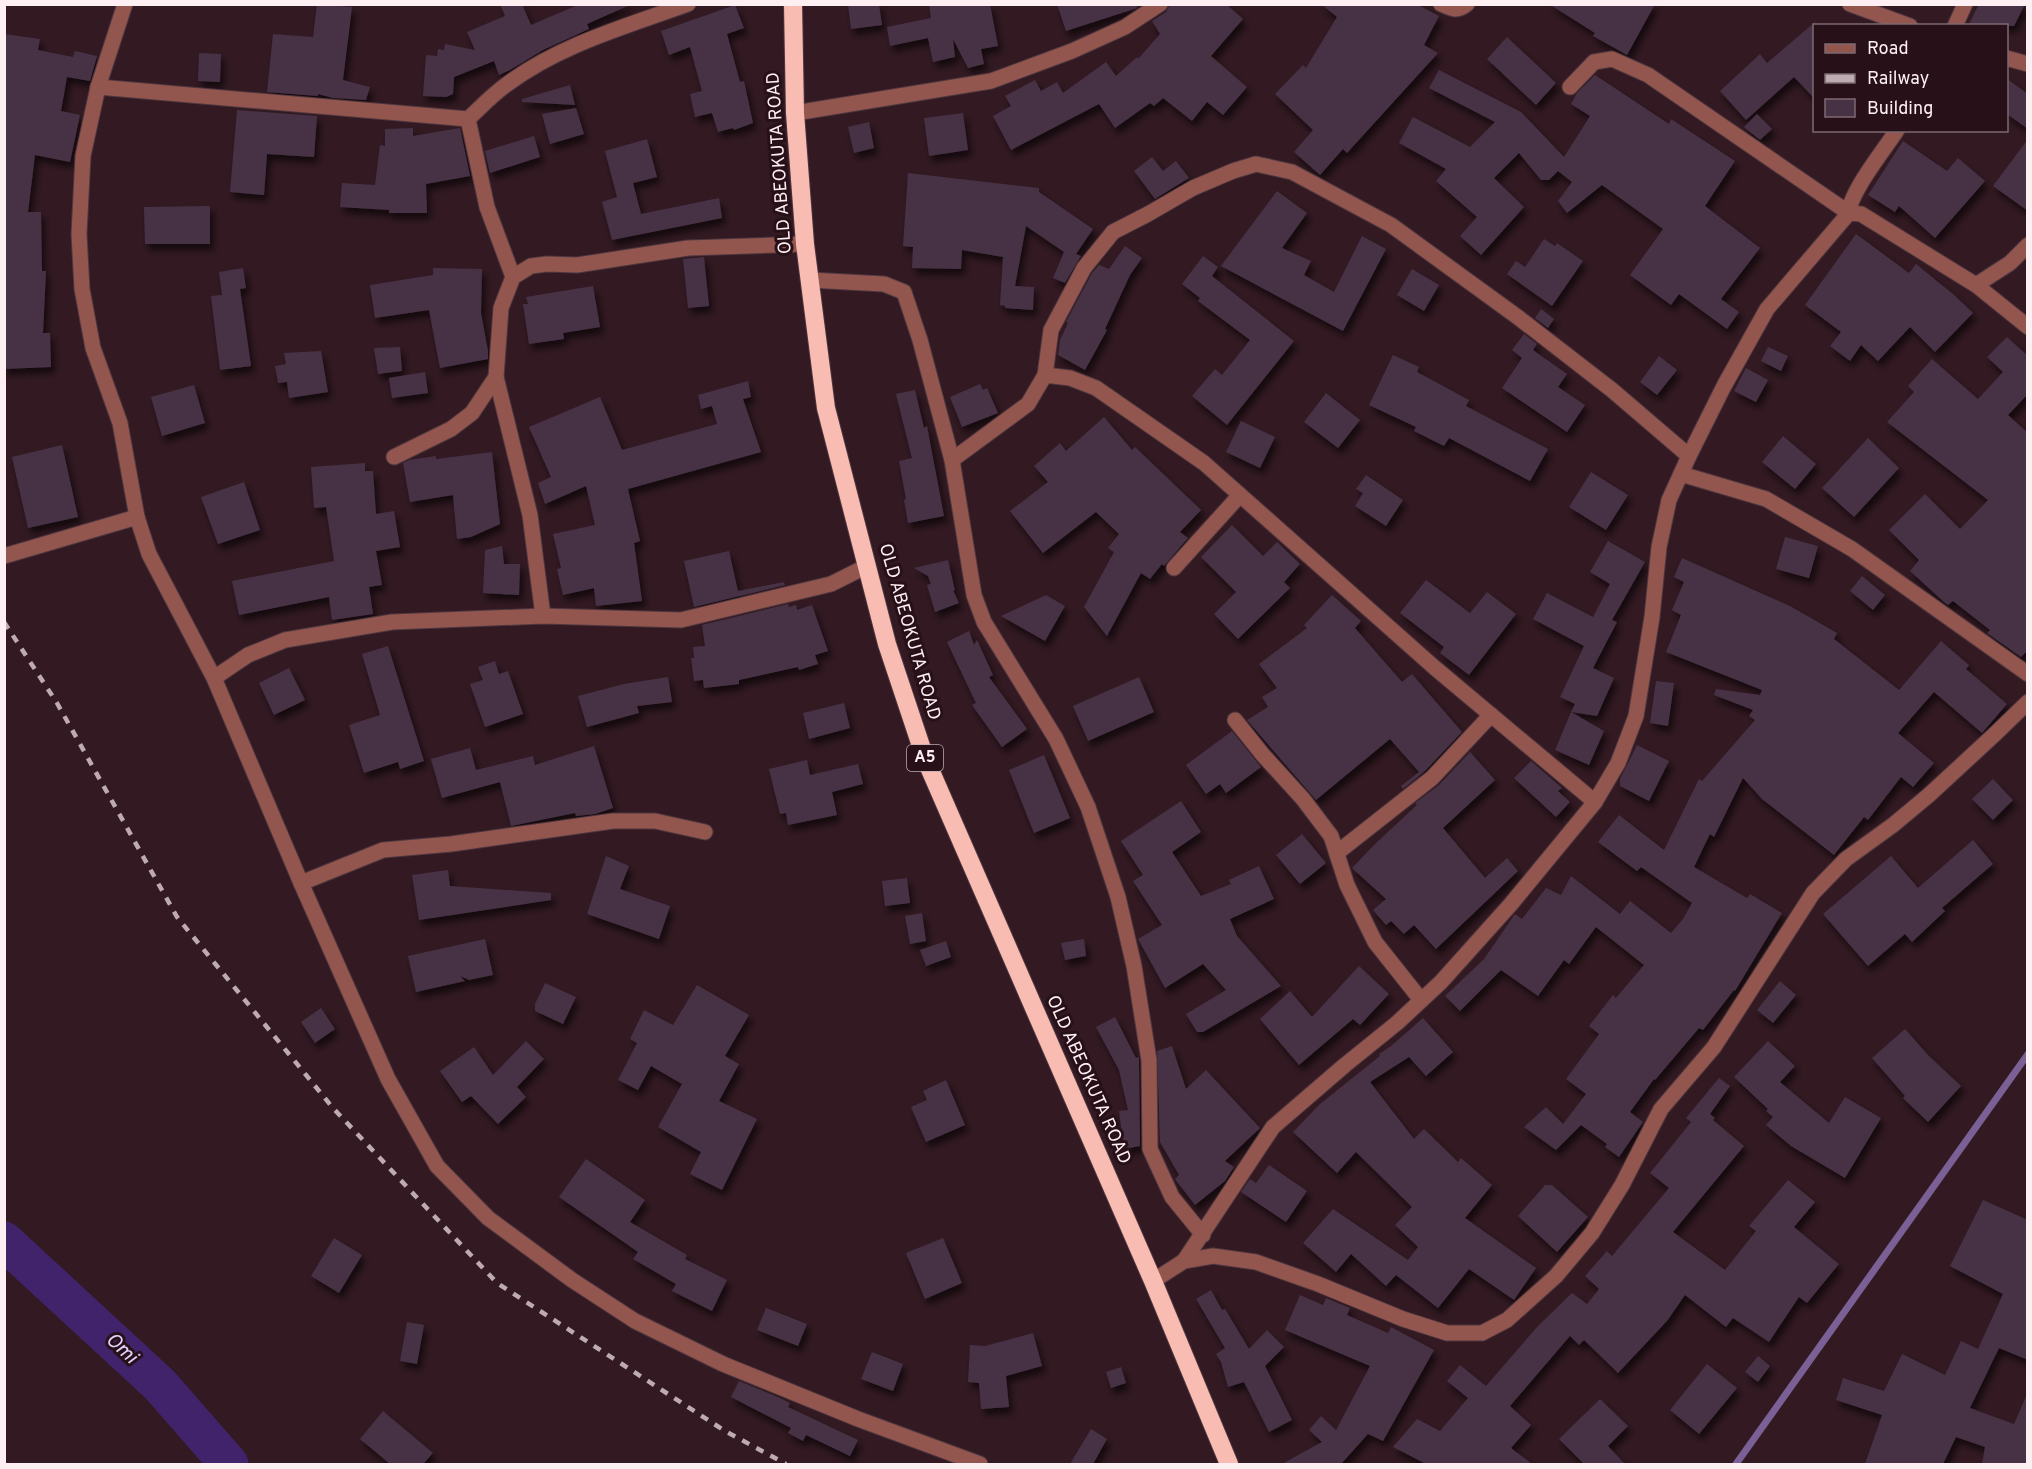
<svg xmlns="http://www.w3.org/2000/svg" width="2032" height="1469" font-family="Overpass,sans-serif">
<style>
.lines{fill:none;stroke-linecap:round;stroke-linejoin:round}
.stream{stroke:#7a6094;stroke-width:7}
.river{stroke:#41236b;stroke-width:39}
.building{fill:#473245;filter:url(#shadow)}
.minor-casing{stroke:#4f373f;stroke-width:17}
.highway-casing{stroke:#4f373f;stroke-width:20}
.minor{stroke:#92564e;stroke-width:15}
.highway{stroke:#f9bcb3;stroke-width:18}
.rail{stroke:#bdabb1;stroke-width:4.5;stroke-dasharray:8 8;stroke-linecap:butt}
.labels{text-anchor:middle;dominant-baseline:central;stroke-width:6;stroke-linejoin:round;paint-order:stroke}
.shield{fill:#281019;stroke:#beacb2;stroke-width:1.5}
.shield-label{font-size:16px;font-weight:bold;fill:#feeff3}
.street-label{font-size:18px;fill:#feeff3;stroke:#281019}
.water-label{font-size:20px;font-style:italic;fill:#e0d3fe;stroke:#281019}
</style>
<defs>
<filter id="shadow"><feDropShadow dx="3.5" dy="6" stdDeviation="3" flood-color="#0009"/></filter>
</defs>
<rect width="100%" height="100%" fill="#321922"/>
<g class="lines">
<!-- stream -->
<path class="stream" d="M1736,1464l292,-410"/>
<!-- river -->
<path class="river" d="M4,1241l156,144 69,79"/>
</g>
<!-- building -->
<g class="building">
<path d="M317,4l35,3 -9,73 27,7 -4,13 -33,-2 -15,-4v2l-51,-4 6,-58 40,3z"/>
<path d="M500,4h22l9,21 49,-21h52l-45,20 2,5 -46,21 -33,20 -11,5 -5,-14 -40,16 -1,17 -7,3 -23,-1 3,-41 11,1 1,-7 6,1 1,-6 30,6 -8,-18 38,-16z"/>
<path d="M848,4h31l3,21 -31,4z"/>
<path d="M929,4h61l8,42 -17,3 3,15 -16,4 -15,-29 2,18 -22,5 -5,-24 -38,8 -3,-19 44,-9z"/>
<path d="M1057,4h79l1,4 -71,23z"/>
<path d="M1170,4h56l17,15 -32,37 36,31 -24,28 -16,-13 -15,19 -29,-23 -9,8 -4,-3 -35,25 -16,-24 -88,46 -18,-34 18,-10 -6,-10 30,-16 6,11 16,-9 6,11 43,-31 10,14 21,-19 1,2 22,-25 -8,-13 14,-9z"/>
<path d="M1321,4h95l23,12 -15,29 14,8 -91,100 -4,-4 -23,26 -26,-23 19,-22 -38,-36 28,-29 3,3 31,-51z"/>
<path d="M1549,4h106l-28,51 -34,-19 2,-3z"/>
<path d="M1979,4h46l-11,22h-46z"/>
<path d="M735,5l9,23 -17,6 13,48 4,-1 9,42 -19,7 -1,-2 -15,4 -6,-19 -17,4 -5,-23 12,-3 -12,-44 -21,8 -8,-24z"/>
<path d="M1815,22v77l-21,-22 -48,43 -26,-29 40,-37 7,9z"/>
<path d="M4,34l36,5 -2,11 35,7 2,-6 22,5 -7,25 -23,-4 -6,34 19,4 -10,47 -35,-7 -7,57h13l1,59h4l-3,62h7l1,34 -47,2z"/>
<path d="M1507,37l49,46 -20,22 -49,-46z"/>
<path d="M199,53l22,1 -1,28 -22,-1z"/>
<path d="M1439,70l82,42 43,45 26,-41 -19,-12 6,-11 18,-18 74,49 2,-5 64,42 -30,45 55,42 -39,51 18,13 -12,17 -48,-35 -8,11 -41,-30 33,-46 -61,-44 -35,28 -9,-12 14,-19 -14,-11 -9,9h-8l-22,-27 -25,25 30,29 -43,48 -21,-19 17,-19 -41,-36 10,-12 -47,-26 14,-26 57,30 25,-25 -66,-34z"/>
<path d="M2007,79l21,15v35l-21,-15z"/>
<path d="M570,85l5,20 -53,-3v-3z"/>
<path d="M576,108l8,26 -34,10 -8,-30z"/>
<path d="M237,110l80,6 -3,41 -47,-3 -3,41 -34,-3z"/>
<path d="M963,113l5,37 -39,6 -5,-38z"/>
<path d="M1757,114l15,15 -12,11 -16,-13z"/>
<path d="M869,122l5,26 -20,5 -6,-26z"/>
<path d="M413,128v8l47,-8 10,48 -44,8 1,29h-38v-3l-49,-3 2,-24 33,2 5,-40 5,1v-17z"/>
<path d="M534,136l6,21 -50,16 -5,-22z"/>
<path d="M647,139l10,38 -24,6 8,31 78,-16 3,20 -110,22 -10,-38 15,-5 -12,-46z"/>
<path d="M2028,139v72l-35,-25z"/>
<path d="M1903,141l44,30 11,-13 27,23 -50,57 -36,-32 -4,6 -27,-17z"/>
<path d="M1152,157l11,14 13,-10 13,17 -34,21 -21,-28z"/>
<path d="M908,173l131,15v4l54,37 -17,25 5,2 -16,27 -12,-5 11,-26 -38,-26 -11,60 19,1 -1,23 -28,-2v-2l-5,-1 3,-48 -41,-7 -1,19 -49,-1 1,-21 -10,-1z"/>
<path d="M1277,191l30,22 -25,35 29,13 -7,14 30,17 28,-56 24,13 -43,82 -122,-65z"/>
<path d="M210,206v38h-65l-1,-37z"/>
<path d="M1856,234l53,39 7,-9 37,30 20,19 -38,39 -25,-25 -32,34 -17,-16 -11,16 -20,-15 11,-14 -36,-27z"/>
<path d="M1544,239l11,7 2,-3 26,18 -31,45 -45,-32 9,-13 9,6z"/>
<path d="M1125,246l17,12 -12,17 -25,54 2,1 -22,40 -27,-15 2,-15 8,-17 -2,-1 26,-49 7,-8 10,4z"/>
<path d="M1203,256l15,11 -6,9 82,65 -67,84 -35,-29 23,-27 7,6 28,-35 -52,-39 2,-3 -18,-14z"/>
<path d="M704,257l5,49 -21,2 -5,-49z"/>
<path d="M243,268l3,20 -6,1 11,77 -31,4 -9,-74 11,-1 -3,-23z"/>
<path d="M433,268l49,1 -1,44 7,38v8l-48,9 -11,-58 -54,8 -5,-33 63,-10z"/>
<path d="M1412,269l27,16 -15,26 -27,-16z"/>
<path d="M593,286l7,41 -37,6 1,6 -35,5 -6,-40h5l-2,-7z"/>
<path d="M1541,309l13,10 -6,9 -13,-10z"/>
<path d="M1524,334l13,10 -4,6 34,24 -9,13 27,18 -18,27 -65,-44 20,-30 -10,-8z"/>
<path d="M2007,337l21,19v38l-20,21 20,18v217l-7,7 -34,-24 3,-3 -37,-29 -5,4 -4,-3 -34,-31 9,-11 -30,-30 36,-36 35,35 28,-29 -101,-78 27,-30 -6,-6 24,-27 46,40 25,-27 -16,-15z"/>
<path d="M400,347l2,24 -24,3 -4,-26z"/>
<path d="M1768,347l20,9 -7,15 -20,-10z"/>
<path d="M321,351l7,41 -39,6 -2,-16 -9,1 -3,-17 11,-2 -2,-11z"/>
<path d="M1393,355l26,12 -2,5 52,28 -3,6 82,43 -18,32 -81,-43 -5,8 -30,-15 2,-4 -47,-22z"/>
<path d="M1659,356l18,14 -20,25 -17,-13z"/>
<path d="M1746,368l22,12 -12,22 -22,-11z"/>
<path d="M425,372l3,21 -36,5 -3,-20z"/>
<path d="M748,381l3,16 -8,2 18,53 -133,37 12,52 -6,2 8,58 -46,5 -2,-18 -31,7 -6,-26 4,-1 -8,-34 42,-9 -9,-39 -41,18 -7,-21 13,-6 -22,-50 71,-30 22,53 95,-26 -5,-18 -11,3 -3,-14z"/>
<path d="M980,384l3,6 4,-2 11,25 -36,14 -12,-30z"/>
<path d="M194,385l11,38 -43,13 -11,-39z"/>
<path d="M915,390l9,38 3,-2 17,90 -36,7 -4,-23 2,-1 -7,-38 13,-3 -16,-64z"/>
<path d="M1326,393l34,27 -22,28 -34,-26z"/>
<path d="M1104,417l28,33 3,-3 66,63 -21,22 8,6 -24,28 -2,-2 -12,15 -9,-6 -34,63 -23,-29 30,-55 -6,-4 11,-14 -23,-22 -53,41 -33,-42 38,-29 -14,-16 26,-23 6,8z"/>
<path d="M1241,421l34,16 -15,31 -34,-16z"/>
<path d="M1783,436l33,28 -21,25 -33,-27z"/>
<path d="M1868,438l31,30 -45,49 -32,-29z"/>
<path d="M62,445l16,72 -50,11 -16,-71z"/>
<path d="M492,452l8,72 -29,13 -14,2 -4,-44 -43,7 -7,-39 6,-3 27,-4v3z"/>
<path d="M365,463v8h8l3,43 18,-3 6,36 -24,4 6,34 -13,2 4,27 -41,6 -3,-23 -90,18 -7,-34 102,-20 -8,-54 -12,1 -3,-41z"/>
<path d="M1591,472l37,23 -22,35 -37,-23z"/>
<path d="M1366,475l37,25 -17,26 -31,-20 8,-13 -7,-4z"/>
<path d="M244,482l16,48 -42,14 -17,-47z"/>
<path d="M1232,525l31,31 14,-14 23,22 -16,18 6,6 -52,51 -24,-25 22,-22 -35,-35z"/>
<path d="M1785,537l33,9 -9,32 -33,-9z"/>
<path d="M1608,541l37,21 -33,58 5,2 -24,46 21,10 -17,38 -26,-4 4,-8 -15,-7 24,-51 -51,-27 14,-26 46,24 17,-33 -20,-12z"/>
<path d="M502,546l2,18h16l-1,31 -36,-2 2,-43z"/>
<path d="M729,551l9,40 46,-9 1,3 -91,22 -10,-46z"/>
<path d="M1682,558l108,48 47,27 -3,6 65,51 42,-49 28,24 -3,4 41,35 -25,29 -48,-41 -36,41 36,30 -21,24 -12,-10 -33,43 -4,-3 -30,38 -72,-56 -19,-21 -29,59 -4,-3 -16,33 53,31 3,-4 32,19 -47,78 -1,-1 -31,40 -4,-2 -44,52 -1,-1 -24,33 13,10 -24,35 -14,-10 2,-3 -26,-19 -25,25 -32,-23 22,-20 17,17 23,-30 -20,-15 33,-45 -10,-8 24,-31 3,3 28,-33 -48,-38 -27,37 -5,-4 -26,36 -37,-26 -41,41 -15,-15 39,-37 31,-45 7,5 24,-31 15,7 10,-19 49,38 10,-13 41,32 12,-14 9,-16 -51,-36 -4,4 -39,-29 21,-27 45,35 35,-71 3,2 53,-61 -6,-4 4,-6 -39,-15 2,-6 44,6 2,-5 -96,-38 15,-37 -9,-5 12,-28 -10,-5z"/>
<path d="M948,560l7,31 -2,-1 6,13 -24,9 -8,-27 4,-1 -3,-8 -14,-8z"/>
<path d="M1862,576l23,19 -12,15 -23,-19z"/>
<path d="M1426,580l44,33 17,-21 29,22 -47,61 -29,-22 4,-6 -44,-34z"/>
<path d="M1046,595l19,11 -20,35 -44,-25z"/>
<path d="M1332,595l29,26 -6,7 47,54 10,-8 50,58 -37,39 -22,18 -2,-3 18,-14 -29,-33 -74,61 -69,-80 21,-13 -6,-10 15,-9 -18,-24 48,-36 -3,-3z"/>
<path d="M788,604l1,3 7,-2 1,5 15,-5 16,46 -13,4 3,9 -19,6 -1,-3 -59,13v4l-35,4 -1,-8 -9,1 -3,-23h3l-1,-11 12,-1 -3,-21z"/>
<path d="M969,631l5,14 3,-5 16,35 -4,2 38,52 -25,18 -30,-42 4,-2 -29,-61z"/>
<path d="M388,646l36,115 -24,8 -2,-7 -34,11 -15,-48 31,-10 -18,-61z"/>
<path d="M495,661l4,13 9,-3 15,43 -38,13 -15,-43 13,-4 -5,-13z"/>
<path d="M289,668l16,32 -31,15 -15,-32z"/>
<path d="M668,677l4,25 -35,4 2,7 -52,14 -9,-31 46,-12z"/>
<path d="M1139,677l15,35 -66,29 -15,-35z"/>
<path d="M1656,681l18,2 -6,43 -18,-3z"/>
<path d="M844,703l6,25 -41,11 -6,-26z"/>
<path d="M1571,712l33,19 -15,34 -34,-15z"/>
<path d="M1232,731l29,36 -35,26 -6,-9 -14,10 -20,-29z"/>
<path d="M1637,745l32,16 -20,40 -29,-15v-7z"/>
<path d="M594,746l19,62 -18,6 -19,2 -1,-3 -64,13 -11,-44 -58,16 -11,-39 39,-11 6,22 57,-14 2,9z"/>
<path d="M1470,752l25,28 -52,48 42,50 22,-20 11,13 -82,78 -22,-24 -10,9 -13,-13 -5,4 -13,-15 13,-11 -34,-31 24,-25 41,-38 -2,-2 24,-18z"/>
<path d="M1044,755l26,63 -36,15 -25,-63z"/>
<path d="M807,760l3,15 48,-11 5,20 -31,8 5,23 -49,10 -2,-12 -6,1 -11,-45z"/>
<path d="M1531,761l31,27 -4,3 12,11 -14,15 -42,-39z"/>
<path d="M1993,779l20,21 -20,20 -21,-21z"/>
<path d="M1181,801l20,31 -29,20 29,44 30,-12 -2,-4 30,-14 15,33 -44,20 7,17 44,50 -78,46h-6l-11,-18 40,-24 -23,-26 -38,24 -27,-49 24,-14 -29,-44 10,-6 -22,-34z"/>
<path d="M1302,834l24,29 -26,21 -24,-29z"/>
<path d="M1973,840l20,24 -51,44 3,3 -33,31 -7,-8 -37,32 -45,-52 68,-58 27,32z"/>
<path d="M606,856l23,10 -9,23 50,17 -11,33 -72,-25z"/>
<path d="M448,870l2,16 101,7v7l-132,20 -7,-45z"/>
<path d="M907,878l3,25 -25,3 -3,-25z"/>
<path d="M922,913l4,28 -16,3 -5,-28z"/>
<path d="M485,939l8,36 -24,5 -9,-4 5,5 -49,11 -8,-36z"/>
<path d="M1084,939l2,17 -21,4 -4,-17z"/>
<path d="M946,941l5,16 -25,9 -6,-16z"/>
<path d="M1359,966l30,28 -29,31 -7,-6 -54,46 -39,-46 30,-28 22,26z"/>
<path d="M1780,981l16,14 -23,28 -16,-13z"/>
<path d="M545,983l31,14 -13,27 -28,-13v-7z"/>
<path d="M697,985l52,30 -24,41 14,8 -20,37 38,18 -35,71 -32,-16 11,-22 -43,-25 24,-43 -31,-18 -13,24 -20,-10 19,-37 -7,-4 14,-29 29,15z"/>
<path d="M321,1008l14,21 -20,14 -14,-21z"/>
<path d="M1115,1017l21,41 3,-1v4l1,85 -16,3 -5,-38 9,-1 -9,-40 -23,-43z"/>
<path d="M1423,1018l30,34 -27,24 -17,-19 -39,25 44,57 10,-10 34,33 3,-4 31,27 -27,33 71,50 -22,32 -45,-31 -31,39 -42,-33 -10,11 -35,-32 -15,18 -33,-29 30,-34 75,51 10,-13 -23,-22 17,-18 -56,-55 -19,21 -44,-41 27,-28 60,-48 -1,-2 12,-8z"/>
<path d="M1905,1029l23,26 33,31 -33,36 -25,-24 2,-2 -33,-38z"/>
<path d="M526,1041l18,18 -27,28 9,10 -28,27 -27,-28 -9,6 -22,-31 34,-24 19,28z"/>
<path d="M1768,1041l27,25 -15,16 49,41 16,-26 36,21 -36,60 -54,-32 -25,-21 7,-8 -7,-6 2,-2 -34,-32z"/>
<path d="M1172,1046l14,43 20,-19 54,58 -35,33 9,6 -9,14 -30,24 -20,-26 4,-4 -19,-33 -3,-91z"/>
<path d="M1719,1078l11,8 -20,28 5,4 -2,2 31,26 -71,86 52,38 31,-39 -7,-5 39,-46 27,22 -21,25 45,37 -32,39 -8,-6 -30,45 -36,-24 -7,9 -41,-32 -18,26 -49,52 -34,-33 -5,5 -9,-9 -60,70 21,19 -20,23 21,16h-106l-33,-17 24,-28 23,12 28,-33 -21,-17 13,-16 26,21 51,-59 35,-34 15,11 12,-15 -14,-13 22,-25 5,5 57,-68 -19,-15 41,-51 -5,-4z"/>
<path d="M946,1080l19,45 -39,17 -15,-35 16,-7 -4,-9z"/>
<path d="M586,1159l59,41 -15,22 57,33 -2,4 42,21 -15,31 -40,-20 4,-7 -43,-25 5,-7 -79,-55z"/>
<path d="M1269,1165l38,26 -21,31 -45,-30 9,-13 6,4z"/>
<path d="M1545,1185h7l36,32 -31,35 -39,-36z"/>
<path d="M1983,1200l45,20v140l-29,-12 -29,60 44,16 14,-32v72h-46l3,-17 -29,-10 -13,27h-78l17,-49 -46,-15 7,-22 41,13 18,-37 43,21 16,-34 17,8 25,-55 -53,-28z"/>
<path d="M334,1238l28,17 -23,38 -28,-17z"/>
<path d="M943,1238l19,45 -37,16 -19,-46z"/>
<path d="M1211,1290l11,20 3,-1 24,40 18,-19 17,17 -19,19 27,54 -23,12 -25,-50 -16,5 -7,-25 -5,-8 9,-6 -29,-49z"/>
<path d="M1300,1295l23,10 3,-7 24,10 -3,7 41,18 3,-6 43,23 -51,91 -15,-7 -27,30h-59l40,-22 -13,-12 12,-14 15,14 34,-64 -85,-36z"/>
<path d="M766,1308l41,16 -9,22 -41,-16z"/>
<path d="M407,1322l17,3 -7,39 -17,-3z"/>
<path d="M1033,1333l9,33 -36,10 3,31 -28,2 -2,-26 -11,-1 2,-37 15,1z"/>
<path d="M872,1352l31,12 -10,27 -32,-12z"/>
<path d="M1758,1356l12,10 -12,16 -13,-10z"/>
<path d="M1707,1364l30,24 -38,46 -29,-24z"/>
<path d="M1121,1367l5,16 -15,5 -5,-16z"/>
<path d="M739,1381l41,17 10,5 -2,4 70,33 -8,16 -44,-21 -3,6 -15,-8 3,-5 -60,-31z"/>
<path d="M1600,1399l28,27 -20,20 17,18h-41l-25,-25z"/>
<path d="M383,1411l50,42 -10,11h-33l-30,-25z"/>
<path d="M1091,1429l16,10 -14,25h-23z"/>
</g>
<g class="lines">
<!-- minor casing -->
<g class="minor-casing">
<g id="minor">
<path d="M125,4l-27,83 -15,69 -4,78 3,55 11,59 27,75 17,94 12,37 65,124 87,205 87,196 49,87 51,52 84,62 63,41 88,43 135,55 122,45"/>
<path d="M1441,4c11,5 16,8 26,0"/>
<path d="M1850,4l60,22"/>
<path d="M1955,26l10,-22"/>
<path d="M2006,58l22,6"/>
<path d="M98,87l370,32c12,-11 24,-24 38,-34 53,-40 121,-59 182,-81"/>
<path d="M1570,87l24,-25 18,-3 36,16 201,138 12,1 115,71 52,42"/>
<path d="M795,113l196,-32 81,-30 53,-24 35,-23"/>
<path d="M468,119l19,88 26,70"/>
<path d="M810,280l74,4 20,8 16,48 32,120 22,135 10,27 72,117 32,68 30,90 16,69 15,94 1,89 22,48 31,38"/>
<path d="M1976,285l34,-22 18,-18"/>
<path d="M1045,375l6,-45 33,-62 29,-36 35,-18 45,-26 40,-17 23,-7 36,8 99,53 128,93 93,72 77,66"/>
<path d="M496,377l34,138 13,101"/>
<path d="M394,457l57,-28 21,-16 24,-36 5,-69 12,-31 18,-11 16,-2 30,1 111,-17 117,-4"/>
<path d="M952,460l76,-56 17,-29 25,3 26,10 108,75 231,205 160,134"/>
<path d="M1681,474l85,25 86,50 176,125"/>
<path d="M4,556l133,-39"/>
<path d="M1174,568l66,-73"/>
<path d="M214,678l34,-23 37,-15 107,-18 151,-6 138,4 150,-36 36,-18"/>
<path d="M1235,720l28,35 40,44 28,37 16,49 28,57 46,58"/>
<path d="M1338,852l94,-74 59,-63"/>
<path d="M301,883l82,-33 68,-6 162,-23h42l50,11"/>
<path d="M1184,1261l89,-134 72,-62 52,-42 44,-41 70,-78 84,-102 23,-39 18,-47 16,-99 7,-70 10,-47 20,-44 35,-70 43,-77 82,-96c0,-20 36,-64 48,-83"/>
<path d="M1153,1281l31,-20 29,-5 43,6 62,22 85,35 44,14h35l25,-13 49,-44 36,-43 30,-48 39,-76 53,-62 99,-154 33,-34 47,-34 36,-30 66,-61 33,-32"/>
</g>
</g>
<!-- highway casing -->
<g class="highway-casing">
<path id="highway" d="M793,4l2,109 5,66 5,65 21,164 61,236 38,114 228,523 76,183"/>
</g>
<!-- minor -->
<use href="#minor" class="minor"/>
<!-- highway -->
<use href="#highway" class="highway"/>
<!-- rail -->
<path class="rail" d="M4,622l53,81 120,214 156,191 164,175 228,148 61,33"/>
</g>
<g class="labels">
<!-- shield labels -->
<rect class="shield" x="907" y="745" width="36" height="26" rx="4.5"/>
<g class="shield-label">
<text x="925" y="758">A5</text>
</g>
<!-- street labels -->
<g class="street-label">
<text transform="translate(780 163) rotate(-94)">OLD ABEOKUTA ROAD</text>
<text transform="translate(909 632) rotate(74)">OLD ABEOKUTA ROAD</text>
<text transform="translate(1088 1080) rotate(66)">OLD ABEOKUTA ROAD</text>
</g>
<!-- water labels -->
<g class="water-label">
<text transform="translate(121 1349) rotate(43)">Omi</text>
</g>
</g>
<!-- border -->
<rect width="2032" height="1469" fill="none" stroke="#feeff3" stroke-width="12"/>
<!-- legend -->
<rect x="1813" y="24" width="195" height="108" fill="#281019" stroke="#7e6970" stroke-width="1.5"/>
<rect x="1825" y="44" width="30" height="9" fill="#92564e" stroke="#7e6970" stroke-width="1.5"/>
<text x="1867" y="54" font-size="18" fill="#feeff3">Road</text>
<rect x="1825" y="74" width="30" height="9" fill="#bdabb1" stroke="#7e6970" stroke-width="1.5"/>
<text x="1867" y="84" font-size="18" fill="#feeff3">Railway</text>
<rect x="1825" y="99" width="30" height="18" fill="#473245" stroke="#7e6970" stroke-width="1.5"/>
<text x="1867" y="114" font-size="18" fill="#feeff3">Building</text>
</svg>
